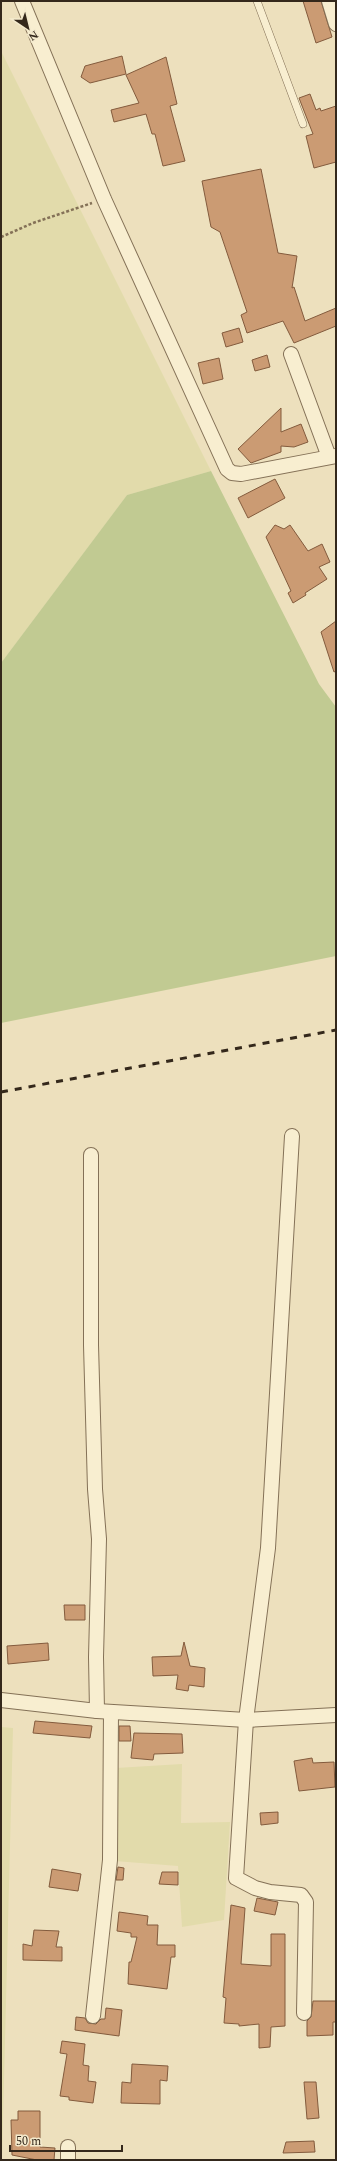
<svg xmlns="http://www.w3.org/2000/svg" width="337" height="2161" font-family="Spectral,serif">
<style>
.farmland{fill:#e2dbab}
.green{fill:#c1ca92}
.building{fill:#cb9b73;stroke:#835b3d}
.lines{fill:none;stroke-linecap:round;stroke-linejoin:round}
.lane-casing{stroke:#847157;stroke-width:8}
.street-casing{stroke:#847157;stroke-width:16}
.path{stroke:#847157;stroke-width:2.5;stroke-dasharray:3 2;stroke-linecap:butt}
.lane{stroke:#f8eed0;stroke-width:7}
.street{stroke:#f8eed0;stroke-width:14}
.rail{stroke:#34281b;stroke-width:3;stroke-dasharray:7 7;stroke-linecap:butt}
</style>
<rect width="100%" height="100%" fill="#ede0bd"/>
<!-- farmland -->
<g class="farmland">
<path d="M1,51l210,420 -84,24 -126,168z"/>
<path d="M1,1727l12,1 -11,432h-1z"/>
<path d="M182,1764l-1,59 49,-1 -6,98 -42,7 -4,-61 -63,-5 1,-93z"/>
</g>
<!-- green -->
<path class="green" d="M211,471l108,213 17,23v249l-335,67v-360l126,-168z"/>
<!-- building -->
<g class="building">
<path d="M303,1h18l11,36 -16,6z"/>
<path d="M122,56l4,18 -36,9 -9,-6 4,-11z"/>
<path d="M166,57l11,47 -7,2 15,55 -22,5 -8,-32h-3l-6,-20 -32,8 -3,-12 28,-7 -13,-28z"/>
<path d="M310,94l6,16 4,-2 1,3 15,-5v56l-22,6 -8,-32 7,-2 -14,-36z"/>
<path d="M261,169l17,84 19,3 -5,32 2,-1 11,34 31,-13v18l-42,17 -11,-22 -36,12 -6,-18 6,-3 -27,-80 -9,-5 -9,-46z"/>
<path d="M239,328l4,14 -17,5 -4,-14z"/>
<path d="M267,355l3,12 -15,4 -3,-11z"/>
<path d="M219,358l4,21 -20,5 -5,-21z"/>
<path d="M281,408v24l20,-8 7,18 -14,5 -13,-1v6l-30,11 -13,-14z"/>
<path d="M275,479l10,19 -37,20 -10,-20z"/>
<path d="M275,525l9,4 6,-4 18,26 14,-7 8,18 -11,5 8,12 -22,14 1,2 -13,8 -5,-10 3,-2 -25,-54z"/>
<path d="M336,621v50l-2,1 -13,-40z"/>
<path d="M64,1605h21v15h-20z"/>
<path d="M184,1642l6,24 15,2 -1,19 -15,-2 -1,6 -12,-2 2,-14 -25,1 -1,-19 29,-1z"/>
<path d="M48,1643l1,17 -41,4 -1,-18z"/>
<path d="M35,1721l57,5 -2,12 -57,-5z"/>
<path d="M119,1726h11l1,15h-12z"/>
<path d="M134,1733l48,1 1,19 -29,1 -1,6 -22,-2z"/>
<path d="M312,1758l1,5 21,-1 1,25 -36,4 -5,-30z"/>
<path d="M278,1812v11l-17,2 -1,-12z"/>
<path d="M118,1867l6,1 -1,12h-7z"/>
<path d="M52,1869l29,5 -3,17 -29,-4z"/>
<path d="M162,1872h16v13l-19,-1z"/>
<path d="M257,1898l21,4 -3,13 -21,-4z"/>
<path d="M231,1905l14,3 -4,56 30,2v-32h14v92l-14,1 -1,20 -11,1v-24l-20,2v-2l-15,-1 2,-25 -3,-1z"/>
<path d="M119,1912l29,4 -1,9h11l-1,20h18v12h-4l-4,32 -39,-5 1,-22h2l6,-25h-6v-4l-14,-2z"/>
<path d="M34,1930l25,1 -3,16h6v14l-39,-1v-16l9,2z"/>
<path d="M313,2001h23v21h-3v13l-26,1v-15l4,-4z"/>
<path d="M106,2008l16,2 -3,26 -44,-6 1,-13 9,1 3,5 8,1 5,-5h4z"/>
<path d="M62,2041l23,3 -2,21 6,1 -1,15 8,1 -3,21 -24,-3v-3l-9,-1 7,-42 -7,-1z"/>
<path d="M132,2064l36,2 -1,15 -7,-1v24l-39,-1 1,-21 9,1z"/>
<path d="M304,2082h12l3,36 -12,1z"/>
<path d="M18,2111h22v36l15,1 -1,12h-17l-25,-5 -1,-35h7z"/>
<path d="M314,2141l1,11 -32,1 3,-11z"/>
</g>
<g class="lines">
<!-- lane casing -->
<g class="lane-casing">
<path id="lane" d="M257,1l46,123"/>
</g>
<!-- street casing -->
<g class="street-casing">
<g id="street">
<path d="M22,1l82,198 123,270 5,4 9,1 95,-18"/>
<path d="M329,1l7,23"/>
<path d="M291,354l38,103"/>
<path d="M292,1136l-24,412 -22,172 -10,158 19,10 15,4 31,3 5,7 -2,111"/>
<path d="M91,1155v190l4,144 4,50 -3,118 1,54"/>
<path d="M1,1700l96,11 149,9 90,-5"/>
<path d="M93,2016l17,-156 1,-148"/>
<path d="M68,2160v-13"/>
</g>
</g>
<!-- path -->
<path class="path" d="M1,237l32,-14 59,-20"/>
<!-- lane -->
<use href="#lane" class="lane"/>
<!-- street -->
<use href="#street" class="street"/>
<!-- rail -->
<path class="rail" d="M1,1092l335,-62"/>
</g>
<!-- border -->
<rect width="337" height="2161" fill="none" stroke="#34281b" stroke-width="4"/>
<!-- north arrow -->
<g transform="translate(28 28) rotate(145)" stroke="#f4eacd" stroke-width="3" paint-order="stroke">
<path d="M0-3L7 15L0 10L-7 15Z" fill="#34281b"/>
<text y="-6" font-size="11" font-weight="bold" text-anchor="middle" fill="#34281b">N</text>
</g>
<!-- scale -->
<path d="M10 2145v6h112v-6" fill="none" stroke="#34281b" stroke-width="2"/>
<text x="16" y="2145" font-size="12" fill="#34281b" stroke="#f4eacd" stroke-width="3" paint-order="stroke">50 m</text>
</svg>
